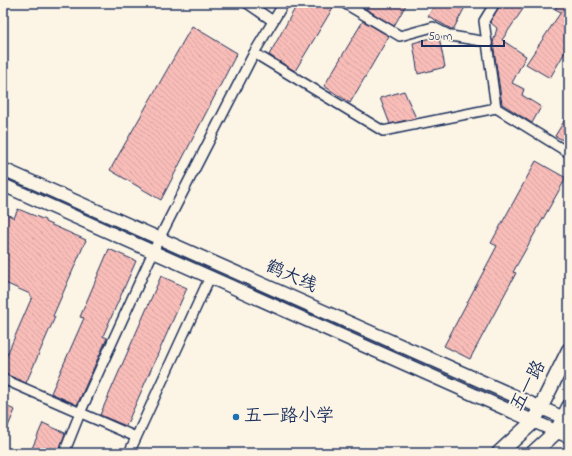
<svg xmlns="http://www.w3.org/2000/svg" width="572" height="456" font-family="'Indie Flower','LXGW WenKai TC',sans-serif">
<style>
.building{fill:url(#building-back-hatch);stroke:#1b2f5e}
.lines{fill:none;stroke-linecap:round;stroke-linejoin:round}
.street-casing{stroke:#1b2f5e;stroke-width:12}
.secondary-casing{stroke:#1b2f5e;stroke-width:15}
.primary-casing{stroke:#1b2f5e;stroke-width:17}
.street{stroke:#fcf5e5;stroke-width:9}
.secondary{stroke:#fcf5e5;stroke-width:12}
.primary{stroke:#fcf5e5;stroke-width:14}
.poi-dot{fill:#1f6fb2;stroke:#fcf5e5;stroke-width:1.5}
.labels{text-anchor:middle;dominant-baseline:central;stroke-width:4;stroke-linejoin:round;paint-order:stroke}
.street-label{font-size:18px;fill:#1b2f5e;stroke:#fcf5e5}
.poi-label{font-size:18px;fill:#1b2f5e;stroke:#fcf5e5;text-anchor:start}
</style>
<defs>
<pattern id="building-back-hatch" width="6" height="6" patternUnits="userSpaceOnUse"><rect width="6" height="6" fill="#f9bdb8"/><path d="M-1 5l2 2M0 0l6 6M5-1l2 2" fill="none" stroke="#d5a3a1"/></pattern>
</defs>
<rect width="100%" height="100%" fill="#fcf5e5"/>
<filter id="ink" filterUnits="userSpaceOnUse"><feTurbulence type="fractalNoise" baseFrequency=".025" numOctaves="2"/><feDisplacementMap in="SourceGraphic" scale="8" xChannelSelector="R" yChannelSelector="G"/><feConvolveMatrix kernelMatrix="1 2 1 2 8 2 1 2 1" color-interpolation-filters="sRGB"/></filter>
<g filter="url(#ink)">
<!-- building -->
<g class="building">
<path d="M298,3h31l5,3 -39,65 -26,-16z"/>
<path d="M370,3h37l-13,23 -28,-17z"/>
<path d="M436,3h31l-14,27 -25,-14z"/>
<path d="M501,3h26l-25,37 24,16 -14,27 12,6 -2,6 19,12 -9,16 -30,-19 -9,-61 4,-15 -7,-6z"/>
<path d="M559,3h10v42l-19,33 -24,-14 35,-52 -6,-3z"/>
<path d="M363,21l26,15 -39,67 -26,-17z"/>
<path d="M192,26l45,27 -76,147 -51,-30z"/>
<path d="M439,37l6,30 -27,7 -5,-31 18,-5z"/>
<path d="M404,91l12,27 -26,6 -10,-26z"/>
<path d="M569,113v30l-14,-7z"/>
<path d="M536,161l30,17 -53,94 3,1 -46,86 -26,-13 53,-100 -6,-3z"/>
<path d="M18,209l27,11v2l41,18 -33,76 2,1 -29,66 -23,-10v-9l29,-67 -2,-1v-2l-27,-12v-70l11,6z"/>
<path d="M109,249l27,12 -33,75 4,2 -30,67 -26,-12 33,-75 -4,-1z"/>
<path d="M161,276l26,12 -61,138 -26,-11z"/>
<path d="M3,405l12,5 -12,28z"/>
<path d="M43,423l22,10 -7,20h-28z"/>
</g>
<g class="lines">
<!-- street casing -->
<g class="street-casing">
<g id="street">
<path d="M247,3l26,18"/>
<path d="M344,3l56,33 33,-9 18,9 36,6"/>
<path d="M495,3l-11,18 12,87 73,45"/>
<path d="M254,53l129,78 113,-23"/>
<path d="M3,379l133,58"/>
<path d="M64,453l16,-40 79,-174 95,-186 30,-50"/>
<path d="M129,453l81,-176"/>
</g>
</g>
<!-- secondary casing -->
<g class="secondary-casing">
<g id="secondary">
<path d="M3,169l561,249"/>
<path d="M3,185l566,252"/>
</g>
</g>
<!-- primary casing -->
<g class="primary-casing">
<g id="primary">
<path d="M499,453l35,-32 35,-71"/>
<path d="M533,453l24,-22 12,-24"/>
</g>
</g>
<!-- street -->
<use href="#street" class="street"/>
<!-- secondary -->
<use href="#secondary" class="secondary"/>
<!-- primary -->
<use href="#primary" class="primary"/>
</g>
</g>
<!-- markers -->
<circle class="poi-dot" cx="236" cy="417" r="4"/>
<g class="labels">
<!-- street labels -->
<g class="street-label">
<text transform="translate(291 277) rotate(24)">鹤大线</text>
<text transform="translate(529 386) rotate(-62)">五一路</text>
</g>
<!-- poi labels -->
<g class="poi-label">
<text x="244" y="417">五一路小学</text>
</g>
</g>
<!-- margin -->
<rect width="572" height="456" fill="none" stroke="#fcf5e5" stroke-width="16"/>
<rect x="8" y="8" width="556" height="440" fill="none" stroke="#1b2f5e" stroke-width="1.5" filter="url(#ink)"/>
<!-- scale -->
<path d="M422 40v6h82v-6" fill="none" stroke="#1b2f5e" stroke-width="2"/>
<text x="428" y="40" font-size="12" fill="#1b2f5e" stroke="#fcf5e5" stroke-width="3" paint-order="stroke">50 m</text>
</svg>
